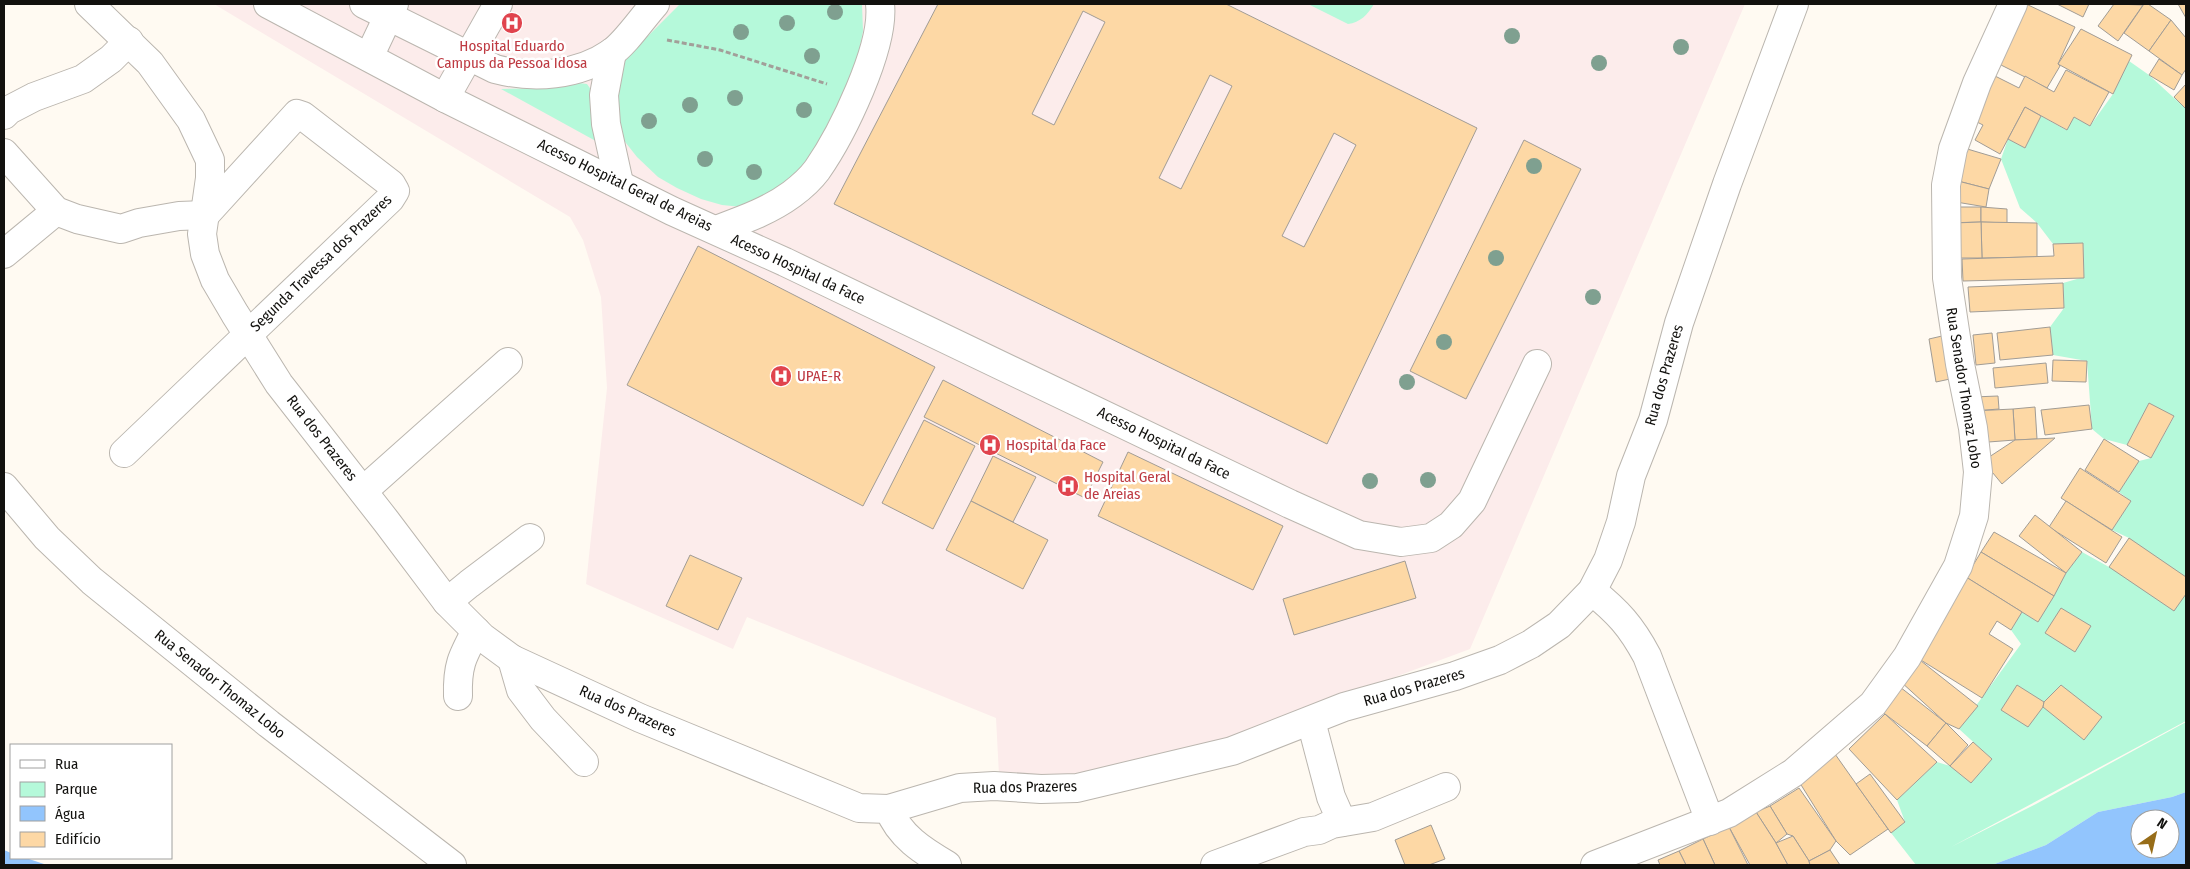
<svg xmlns="http://www.w3.org/2000/svg" width="2190" height="869" font-family="'Fira Sans Condensed',sans-serif">
<style>
.medical{fill:#fceceb}
.green{fill:#b5f9da}
.water{fill:#92c5fd;fill-rule:evenodd}
.building{fill:#fdd8a5;stroke:#a19c95;fill-rule:evenodd}
.lines{fill:none;stroke-linecap:round;stroke-linejoin:round}
.minor-casing{stroke:#bbb6af;stroke-width:30}
.path{stroke:#a29f99;stroke-width:3;stroke-dasharray:5 2.5;stroke-linecap:butt}
.minor{stroke:#fff;stroke-width:28}
.tree{fill:#7fa090}
.labels{text-anchor:middle;dominant-baseline:central;stroke-width:5;stroke-linejoin:round;paint-order:stroke}
.health-label{font-size:15px;fill:#be3a42;stroke:#fff;text-anchor:start}
.street-label{font-size:15px;fill:#12110e;stroke:#fff}
</style>
<rect width="100%" height="100%" fill="#fffaf2"/>
<!-- medical -->
<path class="medical" d="M214,4h1531l-275,645 -271,101 -90,21 -53,6 -57,-2 -3,-57 -249,-101 -14,32 -147,-65 21,-196 -6,-91 -18,-57 -13,-23z"/>
<!-- green -->
<g class="green">
<path d="M680,4h182l1,27 -5,27 -40,93 -20,28 -56,28 -20,-2 -21,-6 -24,-11 -19,-11 -21,-20 -15,-19 -8,-48 2,-15 11,-18z"/>
<path d="M1308,4h66c-6,10 -14,19 -26,20z"/>
<path d="M2129,61l20,14 37,34v612l-235,126 85,-43 150,-82v70l-14,5 -74,15 -52,33 -54,20h-76l-28,-36 17,-7 -8,-22 40,-38 13,4 21,17 21,-24 -33,-30 62,-85 -10,-14 11,-18 16,10 28,-49 16,-21 27,15 20,-29 -17,-8 19,-29 -12,-9 20,-31 12,-3 23,-41 -25,-14 -22,42 -23,-6 -12,-10 -5,-68 -34,-6 -3,-28 14,-19 -1,-25 21,-6 -1,-33h-30l-16,-21 -17,-15 -19,-49 7,-20 17,9 16,-32 25,14 8,-13 16,9 23,-32z"/>
<path d="M579,83l8,1 5,7 11,54 -102,-56 53,-1z"/>
</g>
<!-- water -->
<g class="water">
<path d="M2186,792v73h-194l54,-20 52,-33 74,-15zM2140,819h30v30h-30z"/>
<path d="M4,850l7,3v5h15l21,7h-43z"/>
</g>
<!-- building -->
<g class="building">
<path d="M938,4h288l251,124 -150,316 -493,-240zM1083,11l22,11 -51,103 -22,-11zM1210,75l22,11 -51,103 -22,-11zM1334,133l22,12 -52,102 -22,-11z"/>
<path d="M2026,4l49,23 -17,37 2,2 -13,22 -50,-25z"/>
<path d="M2057,4h32l-6,13z"/>
<path d="M2114,4l29,1 -25,36 -20,-15z"/>
<path d="M2144,4h4l23,16 -22,31 -25,-18z"/>
<path d="M2178,4h8v14z"/>
<path d="M2171,20l15,18v31l-4,6 -33,-24z"/>
<path d="M2081,29l51,26 -19,39 -55,-30z"/>
<path d="M2159,59l23,16 -8,15 -25,-15z"/>
<path d="M2066,70l43,22 -19,34 -16,-9 -7,13 -42,-23 -25,47 -25,-14 8,-15 -12,-6 24,-43 24,12 6,-12 29,16z"/>
<path d="M2186,84v25l-12,-12z"/>
<path d="M2025,107l16,9 -16,32 -17,-9z"/>
<path d="M1524,140l57,29 -115,230 -56,-28z"/>
<path d="M1964,148l37,11 -12,30 -35,-9z"/>
<path d="M1954,180l35,9 -3,18 -36,-6z"/>
<path d="M1944,207h37v15l-37,1z"/>
<path d="M1981,207l26,2v14l-26,-1z"/>
<path d="M1981,222l56,1v34l-55,1z"/>
<path d="M1981,222l1,36h-28l-1,-35z"/>
<path d="M2083,243l1,35 -121,3 -1,-22 92,-3 -1,-12z"/>
<path d="M698,246l237,121 -72,139 -236,-121z"/>
<path d="M2063,283l1,25 -94,4 -2,-25z"/>
<path d="M2050,327l3,28 -53,5 -3,-27z"/>
<path d="M1992,333l3,30 -19,2 -3,-30z"/>
<path d="M1942,336l8,43 -14,3 -7,-43z"/>
<path d="M2053,360l34,1 -1,21 -34,-1z"/>
<path d="M2046,363l2,20 -53,5 -2,-20z"/>
<path d="M943,380l160,82 -18,36 -161,-81z"/>
<path d="M1998,396l1,13 -26,2v-14z"/>
<path d="M2149,403l25,13 -23,42 -24,-13z"/>
<path d="M2089,405l3,24 -47,6 -4,-25z"/>
<path d="M2035,407l2,32 -22,1 -2,-31z"/>
<path d="M2013,409l2,31 -40,3 -2,-32z"/>
<path d="M924,420l51,26 -42,83 -51,-26z"/>
<path d="M2055,438l-53,46 -19,-23 32,-21z"/>
<path d="M2104,439l35,22 -20,31 -34,-22z"/>
<path d="M1128,452l155,74 -30,64 -155,-74z"/>
<path d="M993,456l43,21 -23,45 -42,-21z"/>
<path d="M2080,468l51,33 -19,29 -51,-32z"/>
<path d="M971,501l77,39 -25,49 -77,-39z"/>
<path d="M2066,501l56,36 -16,26 -57,-36z"/>
<path d="M2035,515l47,37 -16,21 -47,-37z"/>
<path d="M1994,532l72,41 -12,23 -73,-44z"/>
<path d="M2129,538l57,39v17l-12,17 -65,-44z"/>
<path d="M1981,552l73,44 -16,26 -72,-45z"/>
<path d="M690,555l52,23 -24,52 -52,-24z"/>
<path d="M1405,561l11,37 -122,37 -11,-36z"/>
<path d="M1966,577l56,35 -11,18 -14,-9 -8,13 24,15 -31,49 -66,-41z"/>
<path d="M2061,608l30,18 -16,26 -30,-19z"/>
<path d="M1916,657l62,49 -19,23 -13,-6 -46,-42z"/>
<path d="M2017,685l27,17 -1,5 -15,20 -27,-17z"/>
<path d="M2061,685l41,32 -18,23 -41,-33 1,-5z"/>
<path d="M1900,687l46,36 -19,23 -46,-35z"/>
<path d="M1885,714l52,48 -40,38 -48,-51z"/>
<path d="M1946,723l22,22 -18,21 -23,-20z"/>
<path d="M1973,742l19,17 -21,24 -21,-17z"/>
<path d="M1835,754l53,75 -38,26 -14,-14 -38,-61z"/>
<path d="M1870,774l35,48 -14,11 -35,-49z"/>
<path d="M1799,788l37,53 -6,9 -21,11 -16,-25 -6,-2 -17,-28z"/>
<path d="M1770,806l17,28 -11,9 -20,-31z"/>
<path d="M1756,812l20,31 12,22h-38l-21,-38z"/>
<path d="M1431,825l14,34 -16,6h-24l-10,-25z"/>
<path d="M1729,827l19,38h-33l-12,-26z"/>
<path d="M1793,836l16,25 1,4h-22l-12,-22z"/>
<path d="M1703,839l12,26h-29l-7,-14z"/>
<path d="M1830,850l10,15h-30l-1,-4z"/>
<path d="M1679,851l7,14h-26l-2,-5z"/>
</g>
<g class="lines">
<!-- minor casing -->
<g class="minor-casing">
<g id="minor">
<path d="M89,4l61,59 41,57 19,40v18l-8,56 3,20 10,26 20,34 44,70 107,137 61,81 35,35 30,22 128,59 219,90 30,1 71,-21 34,-2 47,3 36,-1 155,-37 112,-44 111,-31 45,-16 31,-16 28,-19 33,-34 16,-31 13,-38 10,-46 22,-56 26,-97 48,-139 67,-180"/>
<path d="M268,4l177,94 227,113 113,51 505,242 69,31 42,7 30,-4 20,-13 21,-24 65,-137"/>
<path d="M364,4l131,65c38,10 83,7 116,-16 14,-9 32,-36 44,-49"/>
<path d="M612,52l-8,43 2,29 13,59"/>
<path d="M369,57l25,-53"/>
<path d="M445,98l53,-94"/>
<path d="M4,115l5,-5 25,-13 49,-18 28,-20 18,-18"/>
<path d="M4,153l52,58 21,8 44,10 18,-6 40,-7 26,-1 92,-101 6,2 88,68 4,7 -5,8 -266,254"/>
<path d="M716,230c27,-10 53,-19 76,-36 8,-6 19,-16 25,-24 25,-36 68,-123 63,-166"/>
<path d="M4,254l52,-43"/>
<path d="M4,487l43,51 45,43 177,143 183,141"/>
<path d="M363,491l145,-129"/>
<path d="M1592,591c26,21 39,35 55,65l63,165"/>
<path d="M447,602l22,-18 61,-46"/>
<path d="M512,659l9,31 22,29 41,43"/>
<path d="M458,696c-1,-30 4,-39 18,-65"/>
<path d="M1311,721l20,76 11,25"/>
<path d="M889,809c10,27 34,42 58,56"/>
<path d="M1215,865l89,-33 15,-2 13,-6 41,-7 73,-30"/>
<path d="M1595,865l134,-52 64,-40 80,-69 34,-47 51,-91 16,-50 4,-44 -5,-44 -13,-64 -13,-86 -1,-93 7,-36 24,-66 36,-79"/>
</g>
</g>
<!-- path -->
<path class="path" d="M667,40l53,10 107,34"/>
<!-- minor -->
<use href="#minor" class="minor"/>
</g>
<!-- trees -->
<g class="tree">
<circle cx="835" cy="12" r="8"/>
<circle cx="787" cy="23" r="8"/>
<circle cx="741" cy="32" r="8"/>
<circle cx="1512" cy="36" r="8"/>
<circle cx="1681" cy="47" r="8"/>
<circle cx="812" cy="56" r="8"/>
<circle cx="1599" cy="63" r="8"/>
<circle cx="735" cy="98" r="8"/>
<circle cx="690" cy="105" r="8"/>
<circle cx="804" cy="110" r="8"/>
<circle cx="649" cy="121" r="8"/>
<circle cx="705" cy="159" r="8"/>
<circle cx="1534" cy="166" r="8"/>
<circle cx="754" cy="172" r="8"/>
<circle cx="1496" cy="258" r="8"/>
<circle cx="1593" cy="297" r="8"/>
<circle cx="1444" cy="342" r="8"/>
<circle cx="1407" cy="382" r="8"/>
<circle cx="1428" cy="480" r="8"/>
<circle cx="1370" cy="481" r="8"/>
</g>
<!-- icons -->
<defs>
<g id="hospital-disc" transform="scale(1.125)"><circle r="9.5" fill="#e0444e" stroke="#fff"/><path d="M-5-5h3v3.5h4V-5h3V5h-3V1.5h-4V5h-3Z" fill="#fff"/></g>
</defs>
<g fill-rule="evenodd">
<use href="#hospital-disc" x="512" y="23"/>
<use href="#hospital-disc" x="781" y="376"/>
<use href="#hospital-disc" x="990" y="445"/>
<use href="#hospital-disc" x="1068" y="486"/>
</g>
<g class="labels">
<!-- health labels -->
<g class="health-label">
<text x="512" y="46" text-anchor="middle">Hospital Eduardo<tspan x="512" dy="17">Campus da Pessoa Idosa</tspan></text>
<text x="797" y="376">UPAE-R</text>
<text x="1006" y="445">Hospital da Face</text>
<text x="1084" y="477">Hospital Geral<tspan x="1084" dy="17">de Areias</tspan></text>
</g>
<!-- street labels -->
<g class="street-label">
<text transform="translate(625 185) rotate(26)">Acesso Hospital Geral de Areias</text>
<text transform="translate(321 263) rotate(-44)">Segunda Travessa dos Prazeres</text>
<text transform="translate(798 269) rotate(25)">Acesso Hospital da Face</text>
<text transform="translate(1664 375) rotate(-74)">Rua dos Prazeres</text>
<text transform="translate(1964 388) rotate(81)">Rua Senador Thomaz Lobo</text>
<text transform="translate(322 438) rotate(52)">Rua dos Prazeres</text>
<text transform="translate(1164 443) rotate(26)">Acesso Hospital da Face</text>
<text transform="translate(220 684) rotate(39)">Rua Senador Thomaz Lobo</text>
<text transform="translate(1414 687) rotate(-16)">Rua dos Prazeres</text>
<text transform="translate(628 711) rotate(24)">Rua dos Prazeres</text>
<text transform="translate(1025 787) rotate(-1)">Rua dos Prazeres</text>
</g>
</g>
<!-- border -->
<rect width="2190" height="869" fill="none" stroke="#12110e" stroke-width="10"/>
<!-- legend -->
<rect x="10" y="744" width="162" height="115" fill="#ffffff" stroke="#a0a09f"/>
<rect x="20" y="760" width="25" height="8" fill="#ffffff" stroke="#a0a09f"/>
<text x="55" y="769" font-size="15" fill="#12110e">Rua</text>
<rect x="20" y="782" width="25" height="15" fill="#b5f9da" stroke="#a0a09f"/>
<text x="55" y="794" font-size="15" fill="#12110e">Parque</text>
<rect x="20" y="806" width="25" height="15" fill="#92c5fd" stroke="#a0a09f"/>
<text x="55" y="819" font-size="15" fill="#12110e">Água</text>
<rect x="20" y="832" width="25" height="15" fill="#fdd8a5" stroke="#a0a09f"/>
<text x="55" y="844" font-size="15" fill="#12110e">Edifício</text>
<!-- north arrow -->
<g transform="translate(2155 834) rotate(34)"><circle r="24" fill="#ffffff" stroke="#a0a09f"/>
<path d="M0-4L9 19L0 12L-9 19Z" fill="#976d19"/>
<text y="-8" font-size="14" font-weight="bold" text-anchor="middle" fill="#12110e">N</text>
</g>
</svg>
